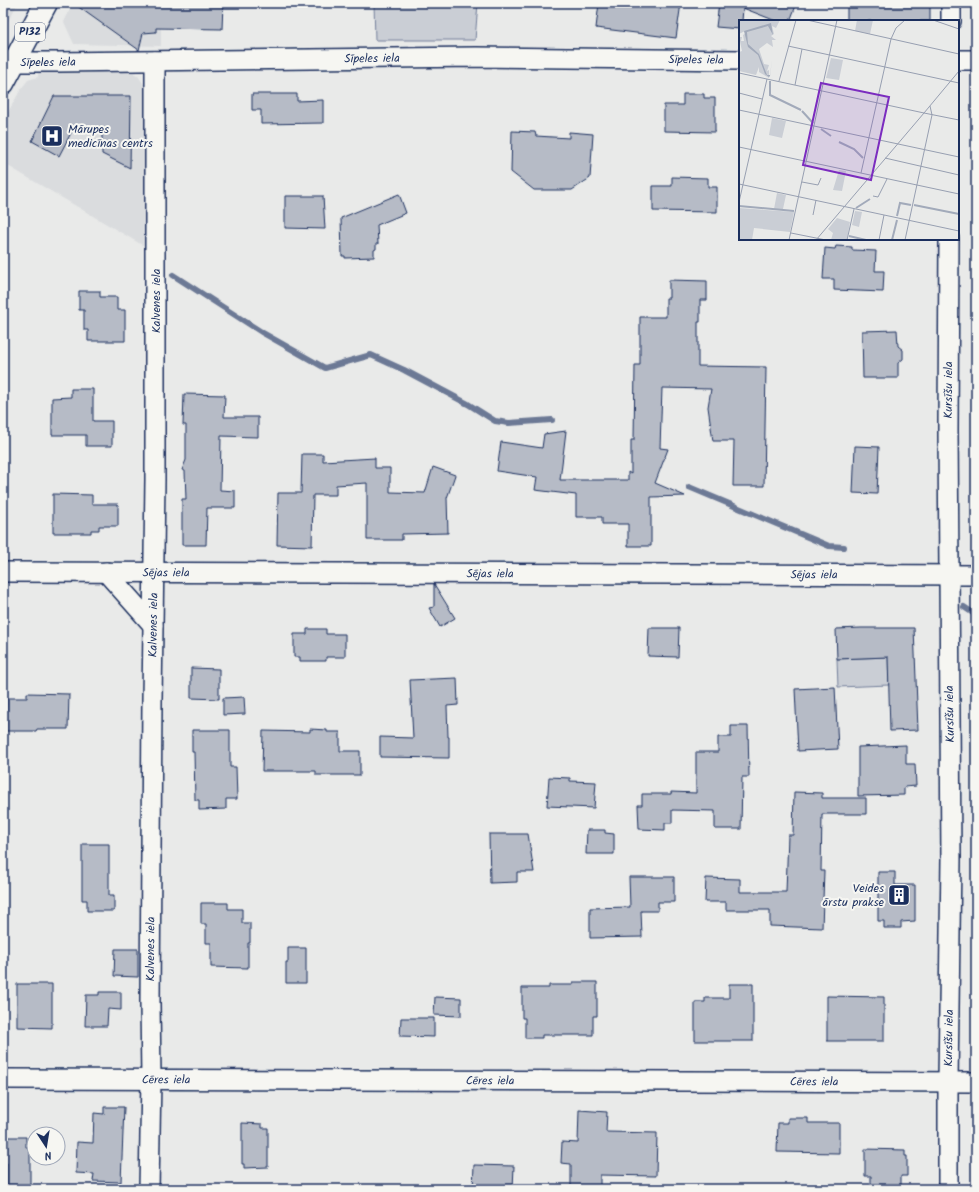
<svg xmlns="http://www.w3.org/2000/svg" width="979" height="1192" font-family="Kalam,sans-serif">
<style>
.built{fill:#dadcde}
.green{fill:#caced5;stroke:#727e9a}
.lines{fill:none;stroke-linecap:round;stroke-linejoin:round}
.stream{stroke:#6c7995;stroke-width:6}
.building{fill:#b6bbc6;stroke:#1b2f5e}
.street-casing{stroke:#1b2f5e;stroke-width:22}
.primary-casing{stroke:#1b2f5e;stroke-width:25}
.street{stroke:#f6f6f2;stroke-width:19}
.primary{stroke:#f6f6f2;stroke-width:22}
.labels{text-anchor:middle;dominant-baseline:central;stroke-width:4;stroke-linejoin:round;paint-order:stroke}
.shield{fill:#f6f6f2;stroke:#5d6b8a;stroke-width:1}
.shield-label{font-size:11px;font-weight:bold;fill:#1b2f5e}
.street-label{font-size:12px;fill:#1b2f5e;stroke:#f6f6f2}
.poi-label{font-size:12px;fill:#1b2f5e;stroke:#f6f6f2;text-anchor:start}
.inset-river{fill:none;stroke:#a2aaba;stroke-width:2}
.inset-road{fill:none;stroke:#979fb1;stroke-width:1}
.view{fill:#7b2cbf;fill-opacity:0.15;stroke:#7b2cbf;stroke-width:2}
.inset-edge{fill:none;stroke:#1b2f5e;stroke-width:2}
</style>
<rect width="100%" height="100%" fill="#e9eae9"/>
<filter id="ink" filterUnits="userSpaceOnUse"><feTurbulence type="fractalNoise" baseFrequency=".025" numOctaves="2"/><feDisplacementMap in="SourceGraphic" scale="8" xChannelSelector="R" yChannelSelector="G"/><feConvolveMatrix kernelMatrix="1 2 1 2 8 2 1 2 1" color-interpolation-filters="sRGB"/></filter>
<g filter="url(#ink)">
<!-- built -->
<g class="built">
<path d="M3,3h15l-15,27z"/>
<path d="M73,3h88v43l-87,-2 -10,-22z"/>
<path d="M38,71h91l9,5 10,14 1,159 -146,-86v-42l18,-32 7,-9 10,-3z"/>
</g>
<!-- green -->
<g class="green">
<path d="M374,3h104l-3,37h-100z"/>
<path d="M888,657l1,28 -51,2 -1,-28z"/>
</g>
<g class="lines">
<!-- stream -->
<g class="stream">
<path d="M173,275l90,58 62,35 46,-13 33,15 64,34 27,17 14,2 43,-3"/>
<path d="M689,487l140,59 15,1"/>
<path d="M964,607l12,8"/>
</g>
</g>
<!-- building -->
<g class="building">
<path d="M73,3h150l-1,26 -66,-1v4l-13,1 -4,17z"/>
<path d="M599,3h82l-5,35 -80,-10z"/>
<path d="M719,3h78l-7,18h-14l-33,-13 -1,13h-2v8l-24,-2z"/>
<rect x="847" y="3" width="83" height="18"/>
<path d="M252,94h45v7l26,-1v23l-62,1v-14h-9z"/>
<path d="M683,94h21v4h11v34l-51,-1v-26h19z"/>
<path d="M54,96h77l-1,72 -28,-14v-24l-30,1 -13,25 -27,-15z"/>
<path d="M512,131l23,1 1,4 33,2v-6l24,2 -3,44 -18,12h-38l-23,-18z"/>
<path d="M672,177l36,1v9h9v25l-64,-1v-25h19z"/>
<path d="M399,194l7,19 -29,12 1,19h-2v5l-2,1v7l-29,1v-2h-3l-1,-38z"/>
<path d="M285,196h38l2,33 -40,-1z"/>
<path d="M836,246l16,1v3l24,1 -1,20h9l-1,21 -49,-2v-11h-11l2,-31 10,1z"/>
<path d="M669,280l38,1v19h-7v22h-2v44l68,1 -2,119h-31l1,-45h-21l-5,-34 3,-18 -49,-1 -2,60 8,1 -13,34 30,13 -34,1v49h-23v-22h-26v-7h-26v-22l-41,-5 2,-13 -40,-6 4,-29 41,6 2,-14 22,-3 -6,49h68v-8l3,2v-34h3l1,-75h5v-48h26v-19h3z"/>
<path d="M79,291h21v6h17v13h8v31h-37v-11h-4v-20h-5z"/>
<path d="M897,330l1,16 5,4v9l-5,4v15h-35l-1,-47z"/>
<path d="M71,389h22v32h19v25h-26v-11h-34v-37l19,-1z"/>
<path d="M184,394l41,1 -1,22h34v20l-37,-1 -1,54 15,1v17h-28l-1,37h-24v-46h4l-1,-28 -3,-1 4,-10v-35h-3z"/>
<path d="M855,446l24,1 -2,47 -24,-1z"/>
<path d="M302,454h21v7l52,-3v10h15v24l35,1 8,-26 22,8 -8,23 1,35 -46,1v6h-35v-57l-31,2v10h-23l-1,51 -35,-1 1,-52h23z"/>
<path d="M53,494l39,1v9h26v22h-19v4h-8v3h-38z"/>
<path d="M434,584l21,34 -15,9 -11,-19 5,-1z"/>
<path d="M649,628h30l-1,29 -30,-1z"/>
<path d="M861,628h53l4,102 -28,1 -2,-74 -51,2 -1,-30z"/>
<path d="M307,629h19v5h19v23h-19v4h-26v-4h-6v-23h13z"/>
<path d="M191,668l28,1v30l-28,-1z"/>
<path d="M457,678l1,27 -11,1 1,31h1v21l-69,-1v-20l33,1 -3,-58z"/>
<path d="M835,687l3,62 -40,2 -3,-62z"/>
<path d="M27,693l42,1 -1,35h-31l-1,2h-30l1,-33h20z"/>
<path d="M244,697l1,17 -22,1v-17z"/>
<path d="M731,726h17l1,51h-7l-1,52h-26v-18l-43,-1v13h-7v7l-26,-1 -1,-24h4v-11h29v-2l25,1v-41h22v-15h13z"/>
<path d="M310,729l17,1v2h13v19h20v24h-44v-4h-54l1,-40 47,1z"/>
<path d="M192,730h38v37h6l1,32h-11v10l-27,1v-10h-4l-1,-48h-2z"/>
<path d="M906,745v19h9l1,22 -12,1v8l-46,1v-49z"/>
<path d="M549,777l21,1v3l26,1 -2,26 -47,-2z"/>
<path d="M794,792l28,1v5h44v16h-44l-1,57h3l-2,57 -52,-2v-16h-44v-8h-21l1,-24 34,1v13h46l2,-57h5z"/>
<path d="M587,830h18v3l9,1v20h-28z"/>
<path d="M489,834h39l6,38h-17v10l-27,1z"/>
<path d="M82,844h27v51h5v16h-27v-11h-5z"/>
<path d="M878,872h17v13h20v36l-14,1v6h-17v-7h-6z"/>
<path d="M629,877h45v25h-16v9h-17l1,26 -52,1v-30l40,-1z"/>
<path d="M201,903h27v6h14v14h8v20h-2v25l-37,-1v-24h-5v-19h-5z"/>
<path d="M288,948h18v35h-20v-21h2z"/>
<path d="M115,949h23v28l-24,-1z"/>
<path d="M573,982h24v34h-4v19h-51v3h-17v-20h-3v-30h27v-3h24z"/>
<path d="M17,984h35v44l-35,-1z"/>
<path d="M729,984h24v57h-58v-39h10v-4h24z"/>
<path d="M99,992h22v18l-13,-1 -1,17h-22l1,-31h13z"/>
<path d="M827,996l57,1v44h-57z"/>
<path d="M435,997l26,1v18l-27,-1z"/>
<path d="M401,1018h33v19l-34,-1z"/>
<path d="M104,1107h20l-3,75 -28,-1 1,-7 -18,-1 1,-31 16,1 1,-30 10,1z"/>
<path d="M579,1110l28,2 -1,20 51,1 -1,43 -56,-1v14h-29v-25l-10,-1 1,-21 16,1z"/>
<path d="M788,1118h20v5h31v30l-62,-1 1,-29h10z"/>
<path d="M242,1123l20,1v4h6v39l-24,1v-4h-2z"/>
<path d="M3,1137h23v10h4v38h-23v-22h-3z"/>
<path d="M865,1149l40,1v6h2v20h-6v13h-30v-13h-6z"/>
<path d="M474,1165l40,1 -1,23h-40z"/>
</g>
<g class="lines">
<!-- street casing -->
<g class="street-casing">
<g id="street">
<path d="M951,21v-18"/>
<path d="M958,60h18"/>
<path id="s1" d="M3,62h54l419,-5 264,3"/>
<path id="s2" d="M3,572l973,3"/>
<path d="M106,572l47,53"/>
<path id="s3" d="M3,1079l973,3"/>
<path id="s4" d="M149,1189l2,-110 -1,-77 2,-302 3,-220v-419"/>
<path id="s5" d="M948,1189v-108l3,-222 -3,-429 1,-191"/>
</g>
</g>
<!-- primary casing -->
<g class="primary-casing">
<path id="primary" d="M3,83l43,-80"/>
</g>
<!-- street -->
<use href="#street" class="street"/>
<!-- primary -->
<use href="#primary" class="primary"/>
</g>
</g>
<!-- icons -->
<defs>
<g id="hospital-square" transform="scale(1.15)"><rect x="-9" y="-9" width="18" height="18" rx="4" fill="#1b2f5e" stroke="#f6f6f2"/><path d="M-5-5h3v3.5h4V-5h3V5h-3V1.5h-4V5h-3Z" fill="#fff"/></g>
<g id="building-square" transform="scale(1.15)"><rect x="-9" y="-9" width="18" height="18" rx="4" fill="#1b2f5e" stroke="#f6f6f2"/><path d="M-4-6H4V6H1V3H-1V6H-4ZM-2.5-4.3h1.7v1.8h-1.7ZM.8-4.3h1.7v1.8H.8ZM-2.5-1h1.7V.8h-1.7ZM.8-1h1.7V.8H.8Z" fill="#fff"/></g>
</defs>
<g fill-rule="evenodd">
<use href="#hospital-square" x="52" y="136"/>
<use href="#building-square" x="899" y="895"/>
</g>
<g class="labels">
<!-- shield labels -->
<rect class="shield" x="15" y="23" width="30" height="18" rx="3"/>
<g class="shield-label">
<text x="30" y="32">P132</text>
</g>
<!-- street labels -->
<g class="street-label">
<text stroke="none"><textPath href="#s1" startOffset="369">Sīpeles iela</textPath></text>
<text stroke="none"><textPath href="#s1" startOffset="693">Sīpeles iela</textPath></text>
<text stroke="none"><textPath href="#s1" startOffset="45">Sīpeles iela</textPath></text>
<text transform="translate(156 301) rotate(-90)">Kalvenes iela</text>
<text stroke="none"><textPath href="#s5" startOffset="799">Kursīšu iela</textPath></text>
<text stroke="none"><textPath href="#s2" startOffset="163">Sējas iela</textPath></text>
<text stroke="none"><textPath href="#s2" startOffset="487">Sējas iela</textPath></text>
<text stroke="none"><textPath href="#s2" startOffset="811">Sējas iela</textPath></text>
<text stroke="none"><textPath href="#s4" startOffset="564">Kalvenes iela</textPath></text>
<text transform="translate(950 714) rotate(-91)">Kursīšu iela</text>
<text stroke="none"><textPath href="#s4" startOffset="240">Kalvenes iela</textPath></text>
<text stroke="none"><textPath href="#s5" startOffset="151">Kursīšu iela</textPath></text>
<text stroke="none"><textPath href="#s3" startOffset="163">Cēres iela</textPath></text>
<text stroke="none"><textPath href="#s3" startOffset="487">Cēres iela</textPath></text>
<text stroke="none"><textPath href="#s3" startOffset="811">Cēres iela</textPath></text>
</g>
<!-- poi labels -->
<g class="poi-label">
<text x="68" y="129">Mārupes<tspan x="68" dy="14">medicīnas centrs</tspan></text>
<text x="884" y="888" text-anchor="end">Veides<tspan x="884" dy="14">ārstu prakse</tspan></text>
</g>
</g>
<!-- overview -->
<g transform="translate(739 20)">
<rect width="220" height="220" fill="#e9eae9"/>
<path d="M0,0h41l-4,8 -4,-2 2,8 -3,2 5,4h-4l1,7 -6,-4 -8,6 5,15 5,1 -2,6 2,-1v8l-10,-6v-5l-3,8 -17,-4v-19l3,-1 -3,-14h3l-1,4h3l-1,-6 3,-2 -1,-2 -6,3zM118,0h16l-3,14 -15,-3zM92,38l12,2 -4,20 -13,-2zM33,98l14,3 -4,17 -13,-3zM100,150l7,1 -4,20 -9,-1zM38,173l9,2 -3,14h-9zM0,188l55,4 -4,20 -36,-4 -2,12h-13zM116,191l7,1 -3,15 -7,-2zM98,198l13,4 -3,18h-16l2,-7 -5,-4z" fill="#caced5"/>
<path d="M32,3l2,12 -5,-9 -21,6 1,12 11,10 8,21h3l2,-15 -2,16 -1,1 -4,-3 -7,-19 -10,-8 -4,-16z" fill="#a2aaba"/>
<path class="inset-river" d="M31,61v14l31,15M63,91l11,12M82,109l10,7M100,122l15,7 9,9M175,185l45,9M0,186l55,5M117,188l14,-9M158,196l3,-13 11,2M110,216l17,4M153,220l5,-20"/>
<path class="inset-road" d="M68,0l152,34M194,0l26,9M49,26l171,37M0,53l185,40M40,61l17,-61M56,65l7,-36M0,73l23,6M0,90l220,47M185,93l35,-42M185,93l35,7M0,127l220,47M146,138l74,17M122,153l30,-134 5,-11 9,-8M63,162l16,3 3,-7M0,164l220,47M134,176l5,1 9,-18M0,182l28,-123M74,195l3,-15M52,213l35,7M50,220l48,-220M77,220l108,-127M108,220l7,-31M140,220l5,-25M166,220l27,-125 -2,-9"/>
<path class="view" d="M82,63l68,14 -18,83 -68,-15z"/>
<rect width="220" height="220" class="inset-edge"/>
</g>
<!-- margin -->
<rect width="979" height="1192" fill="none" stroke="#f6f6f2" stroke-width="16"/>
<rect x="8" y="8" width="963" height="1176" fill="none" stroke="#1b2f5e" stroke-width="1.5" filter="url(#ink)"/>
<!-- north arrow -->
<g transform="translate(46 1146) rotate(168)"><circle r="19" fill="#f6f6f2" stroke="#9ea6b7"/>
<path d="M0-3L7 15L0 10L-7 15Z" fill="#1b2f5e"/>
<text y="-6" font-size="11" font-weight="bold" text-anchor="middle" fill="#1b2f5e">N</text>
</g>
</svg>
